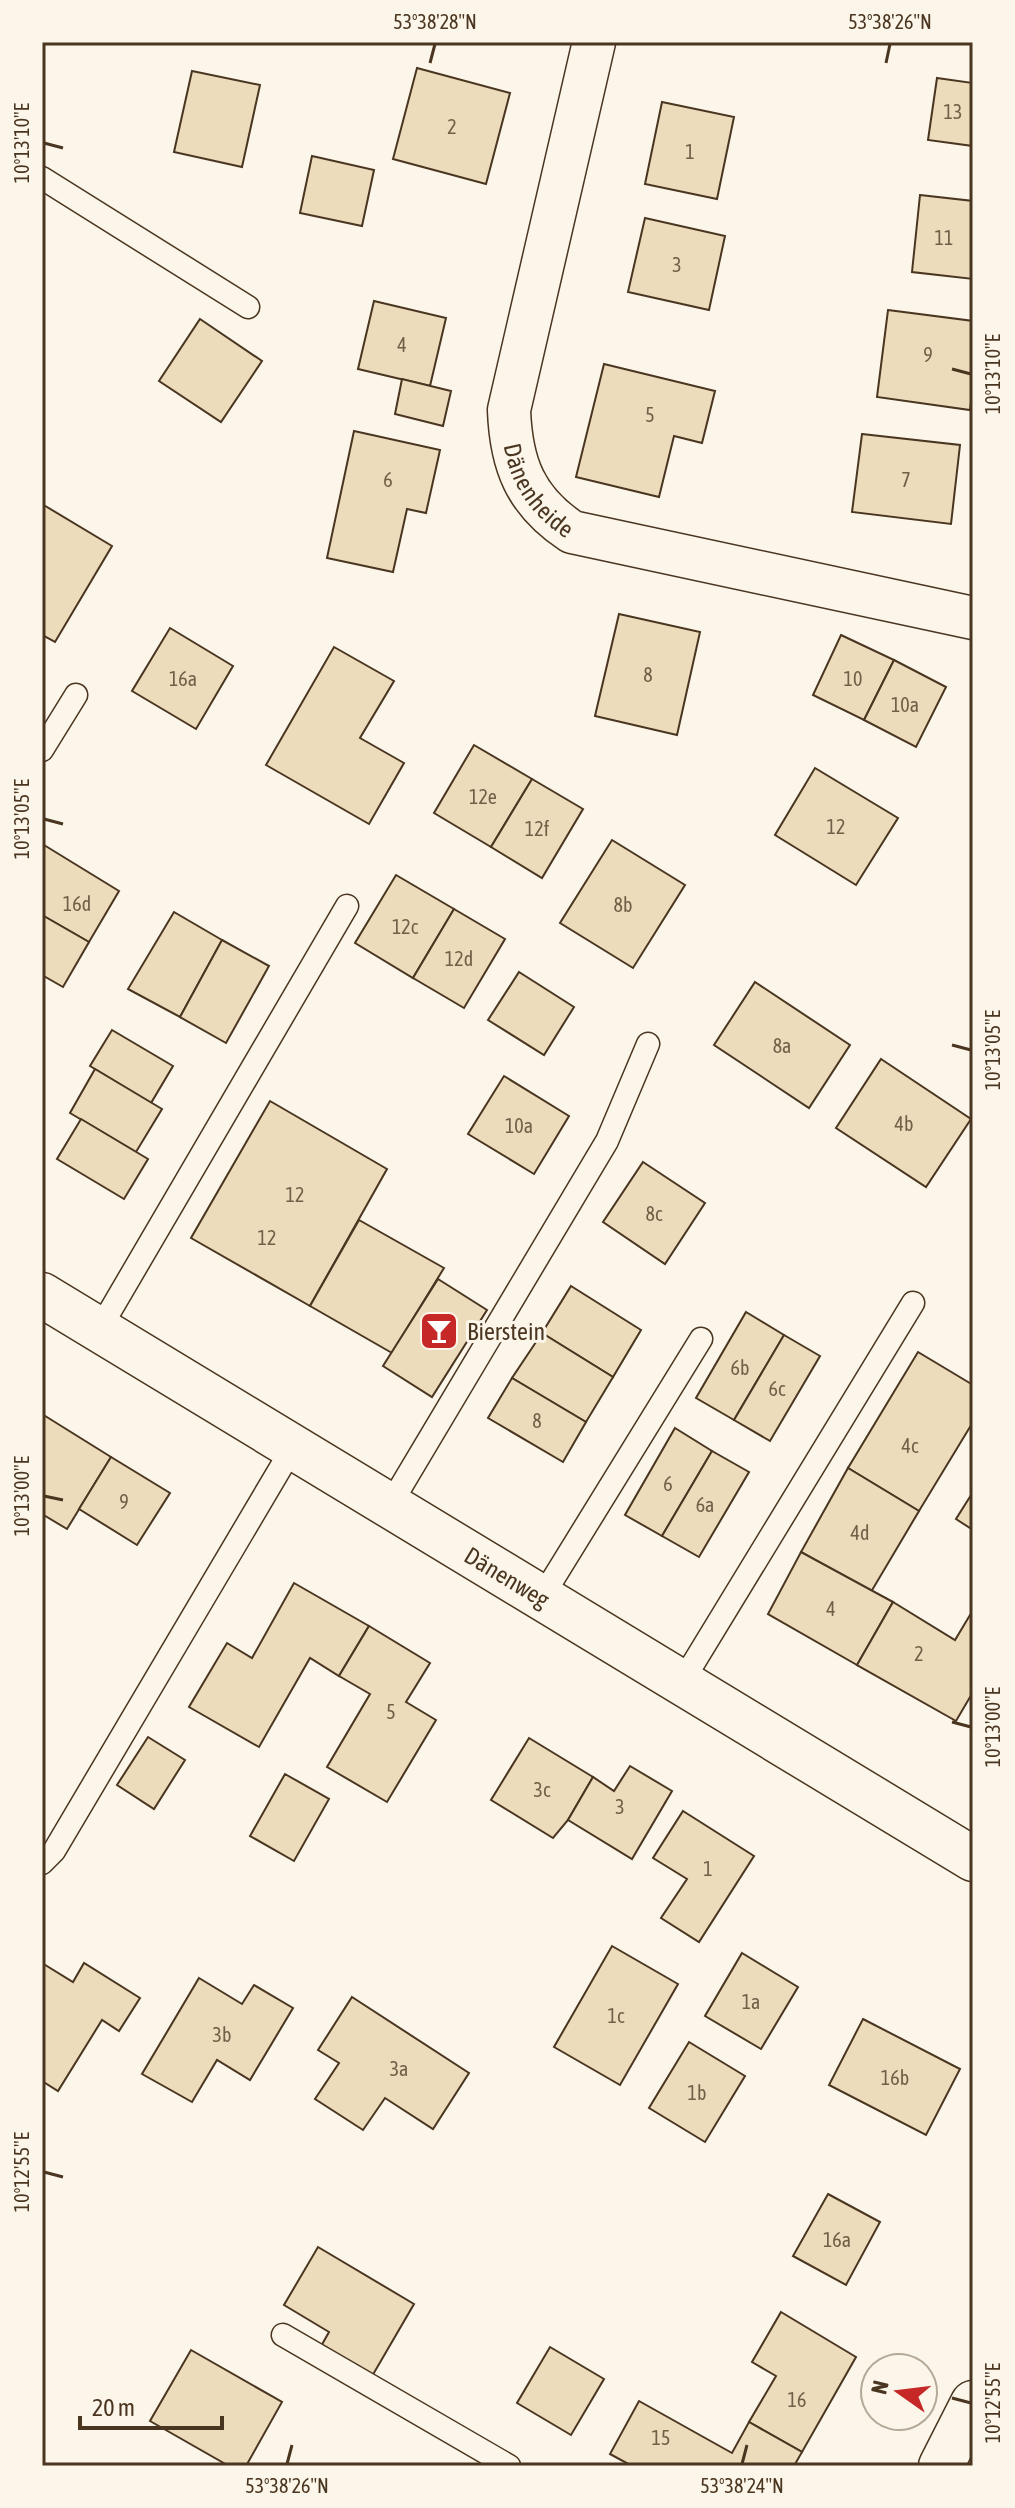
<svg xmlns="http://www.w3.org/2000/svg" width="1015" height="2508" font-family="'Asap Condensed',sans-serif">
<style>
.building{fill:#ecdcbc;stroke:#4a3520;stroke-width:2}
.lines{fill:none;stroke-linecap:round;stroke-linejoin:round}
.service-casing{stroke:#4a3520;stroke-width:25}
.minor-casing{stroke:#4a3520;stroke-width:45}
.tertiary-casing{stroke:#4a3520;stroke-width:47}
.service{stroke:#fbf6e9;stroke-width:22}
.minor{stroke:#fbf6e9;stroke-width:42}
.tertiary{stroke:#fbf6e9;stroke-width:44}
.ticks{fill:none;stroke:#4a3520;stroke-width:3}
.labels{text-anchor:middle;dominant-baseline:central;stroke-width:6;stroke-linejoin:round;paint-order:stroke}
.number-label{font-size:20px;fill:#725f47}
.street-label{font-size:24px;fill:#4a3520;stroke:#fbf6e9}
.poi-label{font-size:24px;fill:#4a3520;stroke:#fbf6e9;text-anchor:start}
.neatline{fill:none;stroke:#4a3520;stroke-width:3}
.ticks-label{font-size:20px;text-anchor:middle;fill:#4a3520}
</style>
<rect width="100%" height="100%" fill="#fbf6e9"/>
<!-- building -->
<g class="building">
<path d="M417,68l93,25 -24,91 -93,-25z"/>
<path d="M192,71l68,14 -18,82 -68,-15z"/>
<path d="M937,78l36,5v63l-45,-6z"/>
<path d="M662,102l72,15 -17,82 -72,-15z"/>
<path d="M312,156l62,14 -12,56 -62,-13z"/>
<path d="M920,195l53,6v78l-61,-7z"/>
<path d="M645,218l80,18 -16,74 -81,-18z"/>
<path d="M374,301l72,17 -16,68 -72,-17z"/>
<path d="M888,310l85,11v66l-3,23 -93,-13z"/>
<path d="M200,319l62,42 -41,61 -62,-41z"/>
<path d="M604,364l111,27 -13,52 -28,-7 -15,61 -83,-20z"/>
<path d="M402,379l49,12 -8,35 -48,-12z"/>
<path d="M354,431l86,19 -14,63 -19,-4 -14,63 -66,-14z"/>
<path d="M862,434l98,11 -9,79 -99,-12z"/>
<path d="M42,504l70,42 -57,96 -13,-7z"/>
<path d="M619,614l81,18 -23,103 -82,-19z"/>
<path d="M170,628l63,38 -37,63 -64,-38z"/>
<path d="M841,635l53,25 -30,60 -51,-25z"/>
<path d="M334,647l60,34 -34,57 44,25 -35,61 -103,-59z"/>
<path d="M894,660l52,27 -30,60 -52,-27z"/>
<path d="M474,745l58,34 -41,68 -57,-34z"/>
<path d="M815,768l83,50 -42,67 -81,-50z"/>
<path d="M532,779l51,30 -41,69 -51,-31z"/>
<path d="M612,840l73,45 -52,83 -73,-45z"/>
<path d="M44,845l75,46 -30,51 -47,-27v-65z"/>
<path d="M396,875l58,34 -41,69 -58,-35z"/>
<path d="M454,909l51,30 -41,69 -51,-30z"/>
<path d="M174,912l48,28 -42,77 -52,-28z"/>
<path d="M42,915l47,27 -26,45 -21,-12z"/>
<path d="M222,940l47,26 -43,77 -46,-26z"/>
<path d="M519,972l55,35 -30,48 -56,-35z"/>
<path d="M755,982l95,63 -41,63 -95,-63z"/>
<path d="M112,1030l61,36 -22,37 -61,-37z"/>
<path d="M881,1059l90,60 -45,68 -90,-59z"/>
<path d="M95,1069l67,40 -26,43 -66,-39z"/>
<path d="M504,1076l65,40 -35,58 -66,-40z"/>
<path d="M270,1101l117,68 -77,137 -119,-68z"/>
<path d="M81,1119l67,40 -24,40 -67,-40z"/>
<path d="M643,1162l62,41 -40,61 -62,-42z"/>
<path d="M359,1220l85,48 -52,85 -82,-47z"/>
<path d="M438,1279l49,31 -55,87 -49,-31z"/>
<path d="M571,1286l70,44 -28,47 -71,-44z"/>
<path d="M746,1312l38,23 -50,85 -38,-22z"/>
<path d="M542,1333l71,44 -27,45 -74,-44z"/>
<path d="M784,1335l36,21 -50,85 -36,-21z"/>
<path d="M918,1352l55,33v37l-54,89 -71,-43z"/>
<path d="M512,1378l74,44 -23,40 -75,-44z"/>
<path d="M42,1414l69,43 -44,72 -25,-15z"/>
<path d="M675,1428l37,23 -50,85 -37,-21z"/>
<path d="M712,1451l37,21 -50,85 -37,-21z"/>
<path d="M111,1457l59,36 -33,52 -58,-36z"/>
<path d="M848,1468l71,43 -48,81 -70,-40z"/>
<path d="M973,1492v38l-17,-11z"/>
<path d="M801,1552l92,50 -36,63 -89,-51z"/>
<path d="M294,1583l75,43 -30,50 -29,-18 -51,89 -70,-40 38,-64 25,15z"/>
<path d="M893,1602l62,38 18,-30v82l-17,29 -99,-56z"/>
<path d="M369,1626l61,37 -24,39 30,18 -49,82 -60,-35 43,-73 -31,-18z"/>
<path d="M148,1737l37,23 -31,49 -37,-24z"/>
<path d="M529,1738l64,39 -25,43 -15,18 -62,-38z"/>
<path d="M630,1766l42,25 -40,68 -64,-39 25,-43 21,14z"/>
<path d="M285,1774l44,25 -35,62 -44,-25z"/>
<path d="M683,1811l71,45 -55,86 -38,-24 26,-39 -34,-21z"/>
<path d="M612,1946l66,38 -58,101 -66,-38z"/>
<path d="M742,1953l56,34 -37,62 -56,-33z"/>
<path d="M42,1963l31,19 11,-19 56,35 -21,33 -17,-11 -44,71 -16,-10z"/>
<path d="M199,1978l43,26 12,-19 39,23 -43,72 -33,-20 -25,42 -50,-28z"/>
<path d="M352,1997l117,76 -36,56 -48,-31 -22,32 -48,-31 24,-36 -21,-13z"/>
<path d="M863,2019l97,50 -34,66 -97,-50z"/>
<path d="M689,2042l56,34 -40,66 -56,-34z"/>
<path d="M828,2194l52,28 -34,63 -53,-29z"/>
<path d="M318,2247l96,57 -43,74 -51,-30 9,-16 -45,-27z"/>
<path d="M781,2312l75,45 -54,95 -53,-30 27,-46 -24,-14z"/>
<path d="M550,2347l54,32 -33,56 -54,-32z"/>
<path d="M191,2350l91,52 -36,64h-17l-79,-45z"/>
<path d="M639,2401l93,52 17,-31 53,30 -8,14h-162l-22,-12z"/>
</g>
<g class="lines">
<!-- service casing -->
<g class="service-casing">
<g id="service">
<path d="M42,178l206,129"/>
<path d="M42,750l34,-55"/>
<path d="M99,1330l248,-424"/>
<path d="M390,1505l217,-364 41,-97"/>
<path d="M542,1597l159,-258"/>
<path d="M682,1682l231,-379"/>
<path d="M42,1863l12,-12 239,-404"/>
<path d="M283,2335l226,131"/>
</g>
</g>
<!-- minor casing -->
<g class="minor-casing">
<g id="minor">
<path id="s1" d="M594,42l-85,368c2,54 16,91 63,122l401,86"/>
</g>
</g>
<!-- tertiary casing -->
<g class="tertiary-casing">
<g id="tertiary">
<path id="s2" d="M42,1295l931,564"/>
<path d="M941,2466l32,-63"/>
</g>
</g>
<!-- service -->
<use href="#service" class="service"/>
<!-- minor -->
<use href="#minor" class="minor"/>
<!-- tertiary -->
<use href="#tertiary" class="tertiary"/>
</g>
<!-- ticks -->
<path class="ticks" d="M430,63l5,-19M886,63l4,-19M44,143l19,5M952,369l19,5M44,819l19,5M952,1045l19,5M44,1496l19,4M952,1722l19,5M44,2172l19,5M952,2398l19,5M287,2464l5,-19M742,2464l5,-19"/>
<!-- icons -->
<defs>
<g id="bar-square" transform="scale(2)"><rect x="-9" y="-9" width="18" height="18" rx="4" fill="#c62828" stroke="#fbf6e9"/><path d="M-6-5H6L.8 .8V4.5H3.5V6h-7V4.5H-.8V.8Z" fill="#fff"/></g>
</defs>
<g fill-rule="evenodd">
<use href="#bar-square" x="439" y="1331"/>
</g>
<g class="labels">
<!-- number labels -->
<g class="number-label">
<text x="953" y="111">13</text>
<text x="452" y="126">2</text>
<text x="690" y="151">1</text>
<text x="944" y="237">11</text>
<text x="677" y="264">3</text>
<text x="402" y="344">4</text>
<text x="928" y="354">9</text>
<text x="650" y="414">5</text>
<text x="388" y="479">6</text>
<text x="906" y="479">7</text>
<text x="648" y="674">8</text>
<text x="183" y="678">16a</text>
<text x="853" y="678">10</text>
<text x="905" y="704">10a</text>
<text x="483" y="796">12e</text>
<text x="836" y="826">12</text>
<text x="537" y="828">12f</text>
<text x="77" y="903">16d</text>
<text x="623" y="904">8b</text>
<text x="405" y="926">12c</text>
<text x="459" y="958">12d</text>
<text x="782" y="1045">8a</text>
<text x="904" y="1123">4b</text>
<text x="519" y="1125">10a</text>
<text x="295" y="1194">12</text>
<text x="654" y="1213">8c</text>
<text x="267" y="1237">12</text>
<text x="740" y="1367">6b</text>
<text x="777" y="1388">6c</text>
<text x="537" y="1420">8</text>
<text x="910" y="1445">4c</text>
<text x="668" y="1483">6</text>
<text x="124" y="1501">9</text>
<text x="705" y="1504">6a</text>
<text x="860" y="1532">4d</text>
<text x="831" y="1608">4</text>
<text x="919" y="1653">2</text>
<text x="391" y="1711">5</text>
<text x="542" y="1789">3c</text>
<text x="620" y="1806">3</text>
<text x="708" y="1868">1</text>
<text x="751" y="2001">1a</text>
<text x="616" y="2015">1c</text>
<text x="222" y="2034">3b</text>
<text x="399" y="2068">3a</text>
<text x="895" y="2077">16b</text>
<text x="697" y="2092">1b</text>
<text x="837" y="2239">16a</text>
<text x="797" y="2399">16</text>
<text x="661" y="2437">15</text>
</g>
<!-- street labels -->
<g class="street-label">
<text stroke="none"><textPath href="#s1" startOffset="466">Dänenheide</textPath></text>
<text stroke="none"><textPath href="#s2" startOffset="544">Dänenweg</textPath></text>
</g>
<!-- poi labels -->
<g class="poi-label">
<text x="467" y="1331">Bierstein</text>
</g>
</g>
<!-- border -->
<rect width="1015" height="2508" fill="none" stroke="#fbf6e9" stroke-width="88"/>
<!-- north arrow -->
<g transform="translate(899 2392) rotate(284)"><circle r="38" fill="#fbf6e9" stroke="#b4a999" stroke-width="2"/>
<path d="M0-6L14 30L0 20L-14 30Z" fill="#c62828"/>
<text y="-12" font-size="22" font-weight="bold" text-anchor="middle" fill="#4a3520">N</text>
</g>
<!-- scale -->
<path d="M80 2416v12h142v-12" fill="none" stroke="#4a3520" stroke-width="4"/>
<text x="92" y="2416" font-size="24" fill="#4a3520" stroke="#fbf6e9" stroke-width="6" paint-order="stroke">20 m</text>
<rect x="44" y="44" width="927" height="2420" class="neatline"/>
<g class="ticks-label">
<text x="435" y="29">53°38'28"N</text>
<text x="890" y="29">53°38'26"N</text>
<text transform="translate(22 143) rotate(-90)" y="7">10°13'10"E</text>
<text transform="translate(993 374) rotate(-90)" y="7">10°13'10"E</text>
<text transform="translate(22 819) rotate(-90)" y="7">10°13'05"E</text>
<text transform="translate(993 1050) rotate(-90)" y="7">10°13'05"E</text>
<text transform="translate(22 1496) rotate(-90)" y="7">10°13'00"E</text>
<text transform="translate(993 1727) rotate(-90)" y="7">10°13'00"E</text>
<text transform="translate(22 2172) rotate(-90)" y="7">10°12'55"E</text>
<text transform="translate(993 2403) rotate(-90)" y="7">10°12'55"E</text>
<text x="287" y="2493">53°38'26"N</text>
<text x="742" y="2493">53°38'24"N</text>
</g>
</svg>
